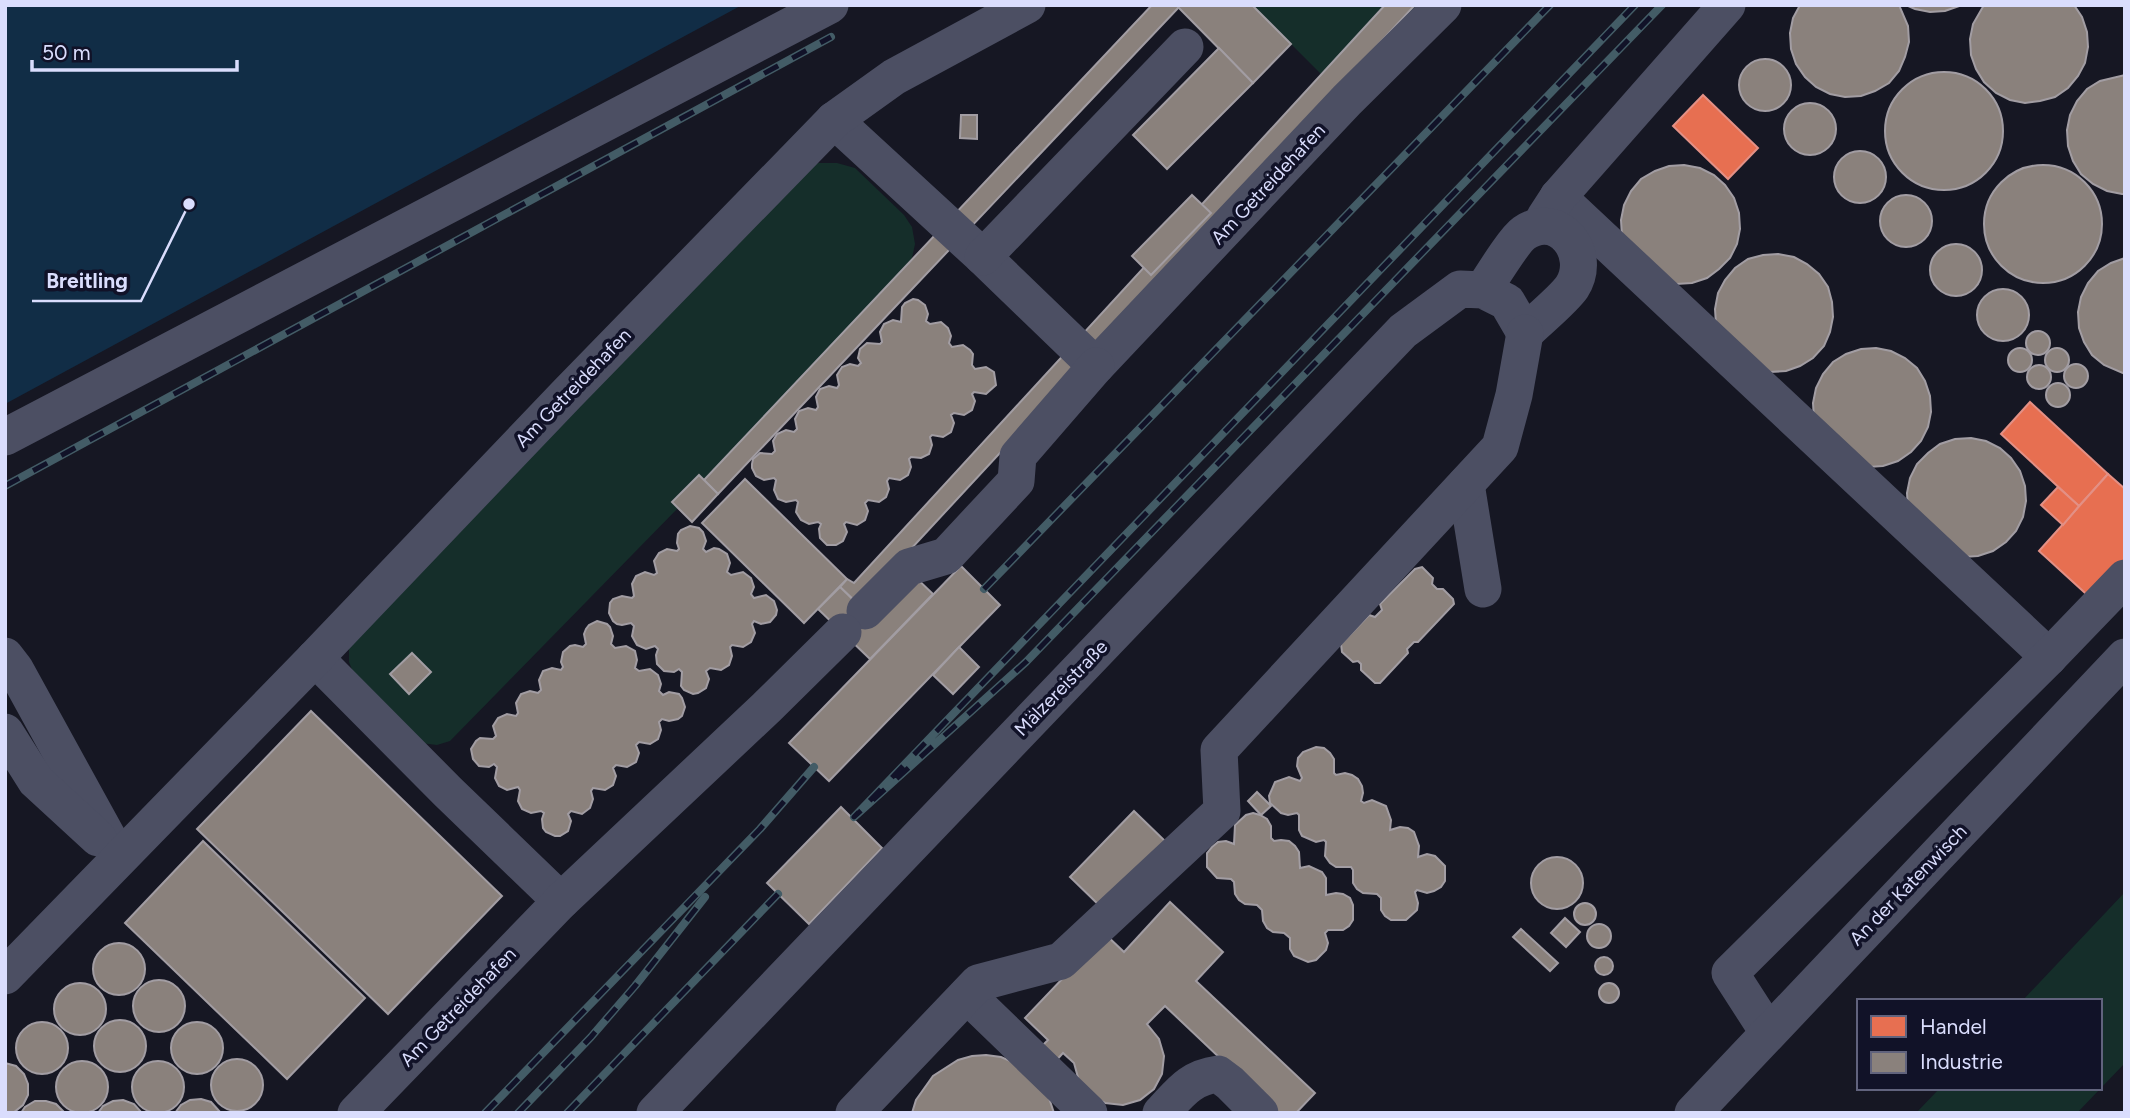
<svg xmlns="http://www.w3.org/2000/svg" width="2130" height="1118" font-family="Figtree,sans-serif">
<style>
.green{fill:#152e2a}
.water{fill:#112d46}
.shops{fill:#e76f51;stroke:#e39085;stroke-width:2}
.industry{fill:#8a817c;stroke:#a29da3;stroke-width:2}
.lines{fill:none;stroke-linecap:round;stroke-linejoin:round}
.minor{stroke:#4c4f63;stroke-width:37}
.rail-casing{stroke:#435c66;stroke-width:8}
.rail{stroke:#111228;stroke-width:5;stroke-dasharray:16;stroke-linecap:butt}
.labels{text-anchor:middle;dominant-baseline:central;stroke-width:7;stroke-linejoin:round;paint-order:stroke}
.street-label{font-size:19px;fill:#daddfd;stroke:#111228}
.leader{fill:none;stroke:#daddfd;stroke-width:2.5}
.callout-dot{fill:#daddfd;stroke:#111228;stroke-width:2.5}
.callout-label{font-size:21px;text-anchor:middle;font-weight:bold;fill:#daddfd;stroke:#111228;stroke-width:7;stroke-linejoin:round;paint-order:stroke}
</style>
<rect width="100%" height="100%" fill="#161723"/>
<!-- green -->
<g class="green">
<path d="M1252,5h191l-96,95z"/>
<path d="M819,163h18l18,5 49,47 8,12 3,17 -3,14 -8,15 -200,207 -6,-5 -26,26 6,7 -228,233 -13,4 -16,-2 -65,-63 -7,-18v-17l456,-477z"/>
<path d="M2125,892v171l-48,50h-161l24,-25h160v-87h-78z"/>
</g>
<!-- water -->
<path class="water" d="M5,5h737l-737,399z"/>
<!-- shops -->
<g class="shops">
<path d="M1703,95l55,53 -30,31 -55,-53z"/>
<path d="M2030,402l78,72 -29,32 -78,-72z"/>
<path d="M2108,474l17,15v80l-30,33 -56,-51z"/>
<path d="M2058,487l21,19 -16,19 -22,-20z"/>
</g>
<!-- industry -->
<g class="industry">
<path d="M1152,5h29l-463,489 -14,-14z"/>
<path d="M1176,5h76l39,39 -38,39z"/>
<path d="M1385,5h30l-556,600 -19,-18 7,-8 7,4z"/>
<path d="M1800,5h99l9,21 1,16 -4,15 -6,14 -10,12 -14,8 -14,5 -16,1 -15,-3 -14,-7 -11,-10 -9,-13 -5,-15 -1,-16 3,-15z"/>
<path d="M1906,5h56l-17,6 -15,1 -15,-3z"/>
<path d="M1984,5h90l8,12 5,15 1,15 -3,16 -7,13 -10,12 -13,9 -15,4 -15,2 -15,-3 -14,-7 -12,-11 -8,-13 -5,-14 -1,-16 3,-15z"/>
<path d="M1219,48l34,35 -86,86 -34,-34z"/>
<circle cx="1765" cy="85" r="26"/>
<circle cx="1944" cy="131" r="59"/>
<path d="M2125,75v119h-3l-15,-3 -14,-7 -12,-10 -8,-13 -5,-15 -1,-16 3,-15 7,-14 10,-12 13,-8z"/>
<circle cx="1810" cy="129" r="26"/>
<path d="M961,115h16v24l-17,-1z"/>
<circle cx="1860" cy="177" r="26"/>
<circle cx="2043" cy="224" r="59"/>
<path d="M1684,165l16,3 14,7 11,10 9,13 5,15 1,16 -3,15 -7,14 -11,11 -12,9 -15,5 -16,1 -54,-48 -1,-16 3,-15 7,-14 10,-12 14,-8 14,-5z"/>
<circle cx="1906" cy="221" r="26"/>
<path d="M1192,195l19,18 -60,62 -19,-19z"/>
<circle cx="1956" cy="270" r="26"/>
<path d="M1778,254l16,3 13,7 12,10 9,13 4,15 1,15 -3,15 -6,14 -11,12 -13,8 -14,5 -16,1 -54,-48 -1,-15 3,-16 7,-13 10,-12 13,-9 15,-4z"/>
<path d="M2125,258v116l-21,-9 -12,-10 -8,-13 -5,-14 -1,-16 3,-15 7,-14 10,-12 13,-8z"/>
<circle cx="2003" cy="315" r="26"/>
<path d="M913,299l5,1 7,5 3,9 -2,7 4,3 11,-2 7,6 3,8 -2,7 3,4 11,-2 7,5 3,4 -1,11 3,4 11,-2 8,5 2,13 -10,9 -12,-2 -2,2 3,7 -3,9 -8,5 -10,-2 -3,2 3,8 -3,9 -8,5 -11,-2 -2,2 2,8 -3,9 -8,4 -10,-1 -2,2 2,8 -3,8 -8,5 -11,-2 -2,3 2,8 -3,8 -7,5 -11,-2 -3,3 3,8 -3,9 -8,5 -11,-3 -2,2 3,8 -4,9 -7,4h-9l-7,-7 -1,-9 2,-5 -3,-2 -9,2 -8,-4 -5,-8 2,-10 -2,-2 -10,2 -8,-3 -4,-9 2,-10 -2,-2 -10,2 -8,-4 -4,-8v-4l1,-5 7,-6 12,1 3,-3 -2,-10 4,-7 9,-4 8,2 3,-3 -2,-10 4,-8 9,-3 8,2 2,-3 -2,-10 4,-8 9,-3 8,2 2,-3 -2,-10 5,-8 8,-3 8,2 3,-3 -3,-5 2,-9 7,-6 13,1 2,-2 -2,-10 4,-8 9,-4 8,2 1,-15 3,-4z"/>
<circle cx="2038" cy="343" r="12"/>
<path d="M1876,348l15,3 14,7 12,10 8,13 5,15 1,16 -3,15 -7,14 -10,11 -13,9 -15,5 -15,1 -54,-48 -1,-16 3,-15 7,-14 10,-12 13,-8 15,-5z"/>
<circle cx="2057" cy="360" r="12"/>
<circle cx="2020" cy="360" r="12"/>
<circle cx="2076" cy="376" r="12"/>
<circle cx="2039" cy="377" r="12"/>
<circle cx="2058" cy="395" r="12"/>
<path d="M1971,438l15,3 14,7 11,10 9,13 5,15 1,15 -3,16 -7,14 -10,11 -13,9 -15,5 -15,1 -55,-48 -1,-16 3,-15 7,-14 11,-11 12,-9 15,-5z"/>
<path d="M699,475l19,19 -26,28 -20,-20z"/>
<path d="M745,479l102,100 -43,44 -102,-100z"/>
<path d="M690,526l9,2 4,4 3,9 -3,8 3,3 8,-4 5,1 8,5 3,9 -3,9 4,3 12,-3 8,6 3,9 -3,7 3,4 12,-3 8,6 3,9 -1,5 -6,7 -9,2 -7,-3 -2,3 3,9 -4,9 -8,5 -11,-2 -2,2 2,9 -3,9 -8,5 -11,-2 -4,3 3,8 -3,9 -8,5 -5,1 -9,-4 -3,-4 1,-14 -3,-3 -5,3 -10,-1 -7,-7 -1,-9 2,-6 -3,-3 -9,3 -9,-4 -5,-9 2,-10 -3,-3 -9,2 -5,-1 -4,-3 -4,-8 1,-10 3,-4 9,-3 10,2 2,-2 -2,-12 4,-8 9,-4 9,3 3,-2 -3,-12 5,-8 8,-4 10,2 2,-2 -2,-6 1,-9 3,-4z"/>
<path d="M961,566l39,39 -171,176 -40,-38z"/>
<path d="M1422,567l11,11 -1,6 5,5h6l10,10 1,5 -36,38h-4l-7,7 1,4 -28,30h-5l-14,-13v-6l-3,-3 -5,1 -11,-10 -1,-8 28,-29 6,2 7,-7 -2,-6 35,-35z"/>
<path d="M911,573l22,21 -63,65 -52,-50 22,-22 30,29z"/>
<path d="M597,621l10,3 3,3 3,9 -2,8 4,4 11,-2 9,5 2,9 -2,8 4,3 11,-2 8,6 3,9 -2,7 4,4 6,-3 10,2 3,4 3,9 -3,9 -4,3 -9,2 -7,-2 -3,3 2,8 -3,9 -8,5 -11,-2 -3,3 3,8 -3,9 -9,5 -11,-2 -3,3 3,8 -3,9 -8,5 -12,-2 -2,3 2,8 -3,9 -8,6 -11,-3 -3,3 3,7 -3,10 -8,5h-5l-9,-4 -3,-4 -1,-9 2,-6 -3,-2 -10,2 -9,-4 -4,-8 2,-11 -2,-3 -11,3 -8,-4 -4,-8 2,-11 -3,-3 -5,3 -10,-1 -6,-7 -2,-10 5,-8 4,-3 13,1 3,-3 -3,-10 5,-8 9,-4 9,2 2,-3 -2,-10 5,-9 9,-3 8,2 3,-3 -2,-10 4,-9 9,-3 9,2 2,-3 -2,-5 2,-10 7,-6 5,-1 8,2 3,-3 -2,-10 2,-5 3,-4z"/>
<path d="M959,647l20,20 -26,27 -20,-19z"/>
<path d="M412,653l19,19 -22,22 -19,-20z"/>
<path d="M311,711l191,185 -114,118 -191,-185z"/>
<path d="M1316,747l8,1 6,5 4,6v14l2,2 9,-2 7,2 6,4 4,7 1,7 -2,8 3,2 8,-3 14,6 5,14 -1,10 10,-3 8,1 6,4 5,14 -1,11 9,-3 8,2 10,10v15l-4,6 -7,4 -7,2 -10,-3 -2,2 3,11 -1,7 -11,10h-15l-6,-4 -4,-6v-12l-4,-4 -14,-1 -6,-4 -4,-6v-13l-2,-3h-15l-6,-4 -5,-7 1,-14 -2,-2 -8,2 -14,-6 -3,-6v-15l-2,-2 -9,2 -7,-2 -11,-10 -1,-7 6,-14 14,-5 11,4 2,-3 -5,-12 1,-8 5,-6z"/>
<path d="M1257,792l14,14 -10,9 -13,-14z"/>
<path d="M841,807l41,41 -73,76 -42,-41z"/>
<path d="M1134,811l32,31 -64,66 -32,-31z"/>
<path d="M1253,813l7,2 7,4 4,7v12l3,3 7,-1 8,1 6,5 4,6 1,16 9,-2 13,6 4,6v17l10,-2 7,1 7,4 3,7v15l-4,6 -6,4h-15l-3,3 3,10 -2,7 -10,10 -8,2 -14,-6 -4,-7v-11l-6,-5 -11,-1 -6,-4 -4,-7 -1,-11 -5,-5 -12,-1 -6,-4 -4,-6 -1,-12 -3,-3 -14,-1 -10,-11v-14l5,-6 6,-5 8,-1 8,3 1,-19 11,-10z"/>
<path d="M203,841l162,157 -78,81 -162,-156z"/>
<circle cx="1557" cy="883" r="26"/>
<path d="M1170,902l53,50 -27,29 119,112 -19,20h-18l-113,-107 -18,18 12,15 5,17 -2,18 -8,15 -14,11 -17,5 -18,-2 -15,-8 -11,-14 -5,-18 -11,-10 -10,11 -15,-14 10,-10 -23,-22 80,-84 19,18z"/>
<circle cx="1585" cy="914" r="11"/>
<path d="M1565,918l15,14 -14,15 -15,-14z"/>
<circle cx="1599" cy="936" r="12"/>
<path d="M1521,929l37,34 -8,8 -37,-34z"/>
<circle cx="119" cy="969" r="26"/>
<circle cx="1604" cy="966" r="9"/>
<circle cx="159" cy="1006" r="26"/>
<circle cx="80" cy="1009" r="26"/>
<circle cx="1609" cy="993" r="10"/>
<circle cx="120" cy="1046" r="26"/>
<circle cx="42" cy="1048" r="26"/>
<circle cx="197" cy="1048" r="26"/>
<path d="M986,1055l15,2 14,6 32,29 7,21h-142l4,-13 17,-24 25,-16 14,-4z"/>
<circle cx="237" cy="1085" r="26"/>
<circle cx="82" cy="1087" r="26"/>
<circle cx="158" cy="1087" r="26"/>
<path d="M5,1063l11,3 8,8 4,10v11l-5,10 -10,8h-8z"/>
<path d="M201,1099l10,3 10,11h-46l6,-8 9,-5z"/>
<path d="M123,1100l11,4 8,9h-44l5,-7 10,-5z"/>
<path d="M35,1101h11l10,3 9,9h-44l4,-6z"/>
</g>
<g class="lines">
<!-- minor -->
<g class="minor">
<path d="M834,120l149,137 113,109 251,-266 96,-95"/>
<path d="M1558,197l491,460"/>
<path d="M1545,217l13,-20 169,-192"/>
<path d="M983,257l202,-210"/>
<path d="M5,437l825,-432"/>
<path d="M1466,484l17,105"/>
<path d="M865,611l44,-44 37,-11 70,-75 2,-25 78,-90"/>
<path d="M5,656l10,13 104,189"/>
<path d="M315,658l133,134 113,109"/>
<path d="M5,732l31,49 62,57"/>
<path d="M5,976l310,-318 252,-264 267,-274 60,-43 133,-72"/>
<path d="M967,995l122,118"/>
<path d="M1768,1032l-38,-59 319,-316 76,-79"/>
<path d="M356,1113l205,-212 205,-193 77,-76"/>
<path d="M655,1113l748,-782 57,-42 23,1 24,12 18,31c12,-12 39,-34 47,-46 21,-33 -13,-78 -48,-54 -10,7 -33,45 -41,57"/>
<path d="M854,1113l124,-130 83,-22 161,-150 -3,-61 281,-303 14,-52 11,-62"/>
<path d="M1161,1113c19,-20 28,-35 57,-39l12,9 30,30"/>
<path d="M1693,1113l432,-456"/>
</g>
<!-- rail casing -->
<g class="rail-casing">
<g id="rail">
<path d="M1635,5l-781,812 172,-155 636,-657"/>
<path d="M5,486l826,-449"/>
<path d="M984,589l566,-584"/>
<path d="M485,1113l275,-284 54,-62"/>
<path d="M518,1113l73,-76 44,-51 70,-89"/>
<path d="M567,1113l211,-219"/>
</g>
</g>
<!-- rail -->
<use href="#rail" class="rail"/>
</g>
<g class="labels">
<!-- street labels -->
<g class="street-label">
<text transform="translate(1268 184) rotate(-47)">Am Getreidehafen</text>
<text transform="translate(573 388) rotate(-46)">Am Getreidehafen</text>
<text transform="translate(1061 688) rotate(-46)">Mälzereistraße</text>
<text transform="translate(1908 885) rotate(-46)">An der Katenwisch</text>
<text transform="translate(458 1007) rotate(-46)">Am Getreidehafen</text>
</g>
</g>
<!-- callouts -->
<path class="leader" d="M189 204L141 301H32"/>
<circle class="callout-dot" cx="189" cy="204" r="7"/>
<g class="callout-label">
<text x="87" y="288">Breitling</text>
</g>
<!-- border -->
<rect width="2130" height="1118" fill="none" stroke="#daddfd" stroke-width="14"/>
<!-- legend -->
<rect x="1857" y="999" width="245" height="91" fill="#111228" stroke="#61637d" stroke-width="2"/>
<rect x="1871" y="1016" width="35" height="21" fill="#e76f51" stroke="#61637d" stroke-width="2"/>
<text x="1920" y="1034" font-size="21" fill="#daddfd">Handel</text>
<rect x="1871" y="1052" width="35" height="21" fill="#8a817c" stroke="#61637d" stroke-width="2"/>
<text x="1920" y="1069" font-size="21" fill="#daddfd">Industrie</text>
<!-- scale -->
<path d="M32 60v10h205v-10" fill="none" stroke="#daddfd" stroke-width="3.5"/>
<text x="42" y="60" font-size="21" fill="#daddfd" stroke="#111228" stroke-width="5" paint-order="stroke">50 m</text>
</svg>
